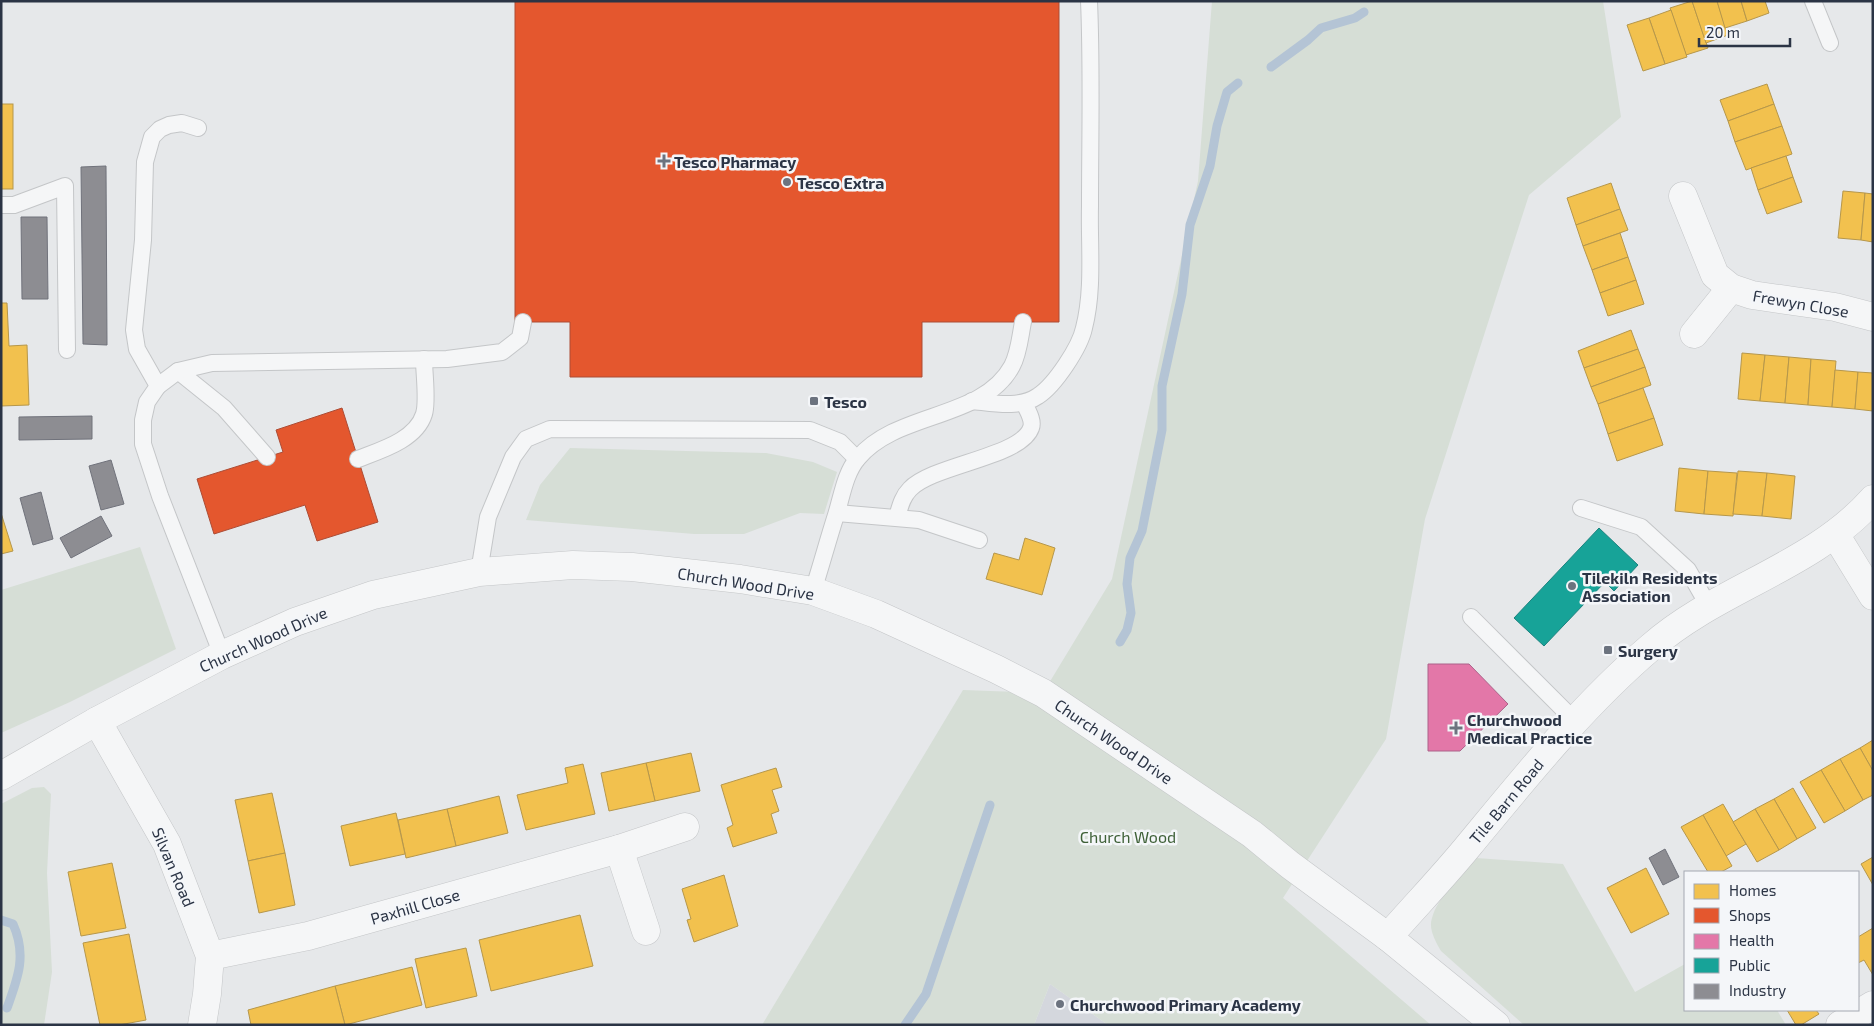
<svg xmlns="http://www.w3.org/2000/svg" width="1874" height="1026" font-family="'Exo 2',sans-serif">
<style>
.built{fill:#d4d7dd}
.green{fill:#d6ded6}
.homes{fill:#f2c14e;stroke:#b6974b}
.shops{fill:#e4572e;stroke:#ac4c35}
.health{fill:#e377a8;stroke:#ac638a}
.public{fill:#17a398;stroke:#1d827f}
.industry{fill:#8d8d92;stroke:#70727b}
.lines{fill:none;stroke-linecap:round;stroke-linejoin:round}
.stream{stroke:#b4c4d5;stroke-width:9}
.service-casing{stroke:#c4c6c8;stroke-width:18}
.minor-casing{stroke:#c4c6c8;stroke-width:29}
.tertiary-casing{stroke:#c4c6c8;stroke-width:29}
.service{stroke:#f5f6f7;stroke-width:16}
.minor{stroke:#f5f6f7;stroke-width:28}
.tertiary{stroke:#f5f6f7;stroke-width:28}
.poi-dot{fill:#6c737f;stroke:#f4f6f9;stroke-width:2}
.labels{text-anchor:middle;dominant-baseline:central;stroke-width:5;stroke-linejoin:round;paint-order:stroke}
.poi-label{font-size:16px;font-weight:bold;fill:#2b3445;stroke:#f4f6f9;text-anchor:start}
.street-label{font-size:16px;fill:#2b3445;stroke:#f4f6f9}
.park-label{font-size:16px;fill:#3f6138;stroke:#f4f6f9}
</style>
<rect width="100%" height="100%" fill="#e6e8ea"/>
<!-- built -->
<path class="built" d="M1050,984l58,41h-74z"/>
<!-- green -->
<g class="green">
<path d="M1212,1h391l18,116 -92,78 -104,324 -39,220 -103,159 148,127h-323l-58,-41 -16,41h-272l201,-335 80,3 69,-114 86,-398z"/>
<path d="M570,448l196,5 47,9 24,10 -13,42 -24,-1 -56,21h-50l-168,-14 14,-35z"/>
<path d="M140,547l36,102 -106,53 -69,31v-143z"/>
<path d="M44,787l7,7 -4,79 5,99 -8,53h-43v-221l31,-16z"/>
<path d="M1476,858l87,6 72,128 50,-28v46h92l9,15h-262l-83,-74c-5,-9 -13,-22 -9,-33 6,-22 30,-43 44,-60z"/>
</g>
<!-- homes -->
<g class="homes">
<path d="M1692,1l16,47 -22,7 -16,-47z"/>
<path d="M1692,1h25l11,34 -22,8z"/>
<path d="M1717,1h24l6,20 -22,7z"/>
<path d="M1741,1h24l4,12 -22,8z"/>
<path d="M1671,10l16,47 -22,7 -16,-46z"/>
<path d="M1649,18l16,46 -22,7 -16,-46z"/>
<path d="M1767,84l7,20 -46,17 -8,-21z"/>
<rect x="1" y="104" width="12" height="85"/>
<path d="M1774,104l8,22 -47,16 -7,-21z"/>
<path d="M1782,126l10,28 -46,16 -11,-28z"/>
<path d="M1786,156l7,21 -35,13 -7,-22z"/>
<path d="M1793,177l9,25 -35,12 -9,-24z"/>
<path d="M1611,183l9,26 -44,16 -9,-27z"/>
<path d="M1843,191l22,2 -4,47 -23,-2z"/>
<path d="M1865,193l8,1v48l-12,-2z"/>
<path d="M1620,209l8,21 -45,16 -7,-21z"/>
<path d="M1620,233l8,24 -36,13 -9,-24z"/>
<path d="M1628,257l8,23 -36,13 -8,-23z"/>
<path d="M1636,280l8,24 -36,12 -8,-23z"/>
<path d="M1,303h6l2,43 18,-1 2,60 -28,1z"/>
<path d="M1631,330l7,19 -54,19 -6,-17z"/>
<path d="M1638,349l7,18 -54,20 -7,-19z"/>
<path d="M1742,353l23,2 -5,46 -22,-2z"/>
<path d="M1765,355l24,2 -4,46 -25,-2z"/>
<path d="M1789,357l22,2 -3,46 -23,-2z"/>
<path d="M1811,359l25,2 -4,46 -24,-2z"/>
<path d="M1645,367l6,18 -53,19 -7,-17z"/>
<path d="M1835,370l23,2 -3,37 -23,-2z"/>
<path d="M1858,372l15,1v38l-18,-2z"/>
<path d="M1643,388l11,30 -46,16 -10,-30z"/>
<path d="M1654,418l9,27 -46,16 -9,-27z"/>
<path d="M1679,468l29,3 -4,43 -29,-3z"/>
<path d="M1708,471l29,2 -4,43 -29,-2z"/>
<path d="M1738,471l29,2 -5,43 -29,-2z"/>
<path d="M1767,473l28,3 -4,43 -29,-3z"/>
<path d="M1,513l12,38 -12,3z"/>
<path d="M1025,538l30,10 -13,47 -56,-16 8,-26 25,7z"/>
<path d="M1873,740v31l-13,-23z"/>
<path d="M1860,748l13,23v24l-10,5 -23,-41z"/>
<path d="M691,753l9,38 -45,10 -9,-38z"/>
<path d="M1840,759l23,41 -18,11 -24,-41z"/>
<path d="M646,763l9,38 -46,10 -8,-38z"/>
<path d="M583,764l12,50 -69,16 -9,-35 51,-12 -3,-15z"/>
<path d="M776,768l6,19 -10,3 7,21 -8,3 6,19 -44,14 -6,-19 6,-3 -12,-40z"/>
<path d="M1821,770l24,41 -21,12 -24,-41z"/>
<path d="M1793,788l23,40 -19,11 -23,-40z"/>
<path d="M272,793l13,60 -37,8 -13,-61z"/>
<path d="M499,796l9,37 -52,13 -9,-37z"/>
<path d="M1774,799l23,40 -18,11 -24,-41z"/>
<path d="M1723,804l23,40 -20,12 -23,-41z"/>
<path d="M447,809l9,37 -50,12 -8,-38z"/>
<path d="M1755,809l24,41 -22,12 -24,-40z"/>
<path d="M396,813l9,41 -55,12 -9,-40z"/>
<path d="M1703,815l29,51 -11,6h-13l-27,-45z"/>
<path d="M285,853l10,52 -36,8 -11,-52z"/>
<path d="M1873,857v28l-12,-21z"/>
<path d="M112,863l14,65 -45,8 -13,-64z"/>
<path d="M1646,868l23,46 -38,19 -24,-45z"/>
<path d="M724,875l14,51 -44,16 -7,-22 4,-1 -9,-30z"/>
<path d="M580,915l13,51 -102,25 -12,-51z"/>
<path d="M1873,928v47l-9,-15 -6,3v-26z"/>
<path d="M129,934l17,86 -27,5h-19l-17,-82z"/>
<path d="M466,948l11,48 -51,12 -11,-49z"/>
<path d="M412,967l10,38 -77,20 -10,-39z"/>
<path d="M335,986l10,39h-94l-3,-15z"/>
<path d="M1787,1010h29l3,4 -18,11h-5z"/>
</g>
<!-- shops -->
<g class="shops">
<path d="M515,1h544v321h-137v55h-352v-55h-55z"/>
<path d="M342,408l36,114 -61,19 -12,-36 -91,29 -17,-55 86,-27 -7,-22z"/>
</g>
<!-- health -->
<path class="health" d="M1428,664h41l39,40 -48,47h-32z"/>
<!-- public -->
<path class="public" d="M1599,528l39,37 -24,26 -9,-9 -61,64 -30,-28z"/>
<!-- industry -->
<g class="industry">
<path d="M106,166l1,179 -24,-1 -2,-177z"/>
<path d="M21,217h26l1,82h-26z"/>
<path d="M92,416v23l-73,1v-23z"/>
<path d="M111,460l13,44 -23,6 -12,-44z"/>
<path d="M41,492l12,47 -20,6 -13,-47z"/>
<path d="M101,516l11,20 -41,22 -11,-20z"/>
<path d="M1665,849l14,28 -16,8 -14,-27z"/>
</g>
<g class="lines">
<!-- stream -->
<g class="stream">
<path d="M1271,67l37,-27 13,-12 34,-10 9,-6"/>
<path d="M1120,642l7,-12 4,-17 -4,-29 3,-26 12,-27 20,-101v-44l20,-92 8,-69 20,-59 7,-40 10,-34 11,-9"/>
<path d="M1,920l12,4c14,31 5,54 -6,84"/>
<path d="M905,1025l21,-31 64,-189"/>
</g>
<!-- service casing -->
<g class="service-casing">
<g id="service">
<path d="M1813,1l17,42"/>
<path d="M198,128l-16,-5 -13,2 -9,4 -8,8 -7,25 -2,78 -9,90 3,19 21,37 -11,16 -4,18v24l17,52 62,159"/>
<path d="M1,205h13l51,-19 2,164"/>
<path d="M178,371l46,37 43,49"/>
<path d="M158,386l20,-15 34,-8 235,-4 55,-7 18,-14 3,-16"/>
<path d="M972,401c21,2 47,8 66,-5 17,-11 42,-49 46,-68 10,-39 5,-82 6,-122 0,-68 2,-137 -1,-205"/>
<path d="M358,459c23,-9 58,-19 66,-45 4,-13 0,-40 0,-55"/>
<path d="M1581,508l60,19 47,43 20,35"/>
<path d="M837,513l82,7 60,20"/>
<path d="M897,517c3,-10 5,-20 13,-28 22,-24 111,-32 121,-61 3,-8 -4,-18 -7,-25"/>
<path d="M479,572l9,-55 25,-60 13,-18 24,-10 260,1 30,12 17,17"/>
<path d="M813,591c8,-25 15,-51 23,-76 6,-19 9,-42 22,-57 39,-47 125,-38 154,-92 7,-13 8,-29 11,-44"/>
<path d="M1471,617l104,104"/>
</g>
</g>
<!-- minor casing -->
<g class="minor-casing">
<g id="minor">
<path d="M1683,196l32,79 16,13 21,7 83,12 38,10"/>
<path d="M1694,334l37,-46"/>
<path d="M1835,534l38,62"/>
<path d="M97,721l70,123 43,112 -3,38 -5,31"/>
<path d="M619,849l27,82"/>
<path d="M1388,937c27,-31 56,-61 82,-93 57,-69 113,-139 181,-197 67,-59 162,-80 222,-148"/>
<path d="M210,956l98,-20 311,-87 66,-22"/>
<path d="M1840,1025l33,-20"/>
</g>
</g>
<!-- tertiary casing -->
<g class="tertiary-casing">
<path id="tertiary" d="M1,776l96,-55 125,-66 73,-33 78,-27 106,-23 94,-7 59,2 108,12 73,12 63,23 120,55 47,24 209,141 38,31 98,72 108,88"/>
</g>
<!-- service -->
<use href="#service" class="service"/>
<!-- minor -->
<use href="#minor" class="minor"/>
<!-- tertiary -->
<use href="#tertiary" class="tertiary"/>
</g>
<!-- markers -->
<g class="poi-dot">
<path d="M661.5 153.5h5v5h5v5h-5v5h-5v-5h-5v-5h5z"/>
<circle cx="787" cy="182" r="5"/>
<rect x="809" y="396" width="10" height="10" rx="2.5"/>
<circle cx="1572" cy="586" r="5"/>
<rect x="1603" y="645" width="10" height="10" rx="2.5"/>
<path d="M1453.5 720.5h5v5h5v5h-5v5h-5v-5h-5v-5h5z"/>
<circle cx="1060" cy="1004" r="5"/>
</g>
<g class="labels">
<!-- poi labels -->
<g class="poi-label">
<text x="674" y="161">Tesco Pharmacy</text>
<text x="797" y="182">Tesco Extra</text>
<text x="824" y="401">Tesco</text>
<text x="1582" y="577">Tilekiln Residents<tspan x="1582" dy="18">Association</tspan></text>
<text x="1618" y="650">Surgery</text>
<text x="1467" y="719">Churchwood<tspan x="1467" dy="18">Medical Practice</tspan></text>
<text x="1070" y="1004">Churchwood Primary Academy</text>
</g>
<!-- street labels -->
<g class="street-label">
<text transform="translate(1801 303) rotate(10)">Frewyn Close</text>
<text transform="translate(746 583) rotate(9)">Church Wood Drive</text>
<text transform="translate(263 639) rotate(-24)">Church Wood Drive</text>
<text transform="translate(1114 741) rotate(34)">Church Wood Drive</text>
<text transform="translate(1506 801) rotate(-50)">Tile Barn Road</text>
<text transform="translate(174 867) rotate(67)">Silvan Road</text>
<text transform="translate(415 906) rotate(-16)">Paxhill Close</text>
</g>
<!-- park labels -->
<g class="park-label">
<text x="1128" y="836">Church Wood</text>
</g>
</g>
<!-- border -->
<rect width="1874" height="1026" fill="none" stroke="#2b3445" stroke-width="5"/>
<!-- legend -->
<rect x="1684" y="871" width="175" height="140" fill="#f4f6f9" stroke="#a4a8b1"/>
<rect x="1694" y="884" width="25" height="15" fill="#f2c14e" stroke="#a4a8b1"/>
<text x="1729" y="896" font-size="15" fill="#2b3445">Homes</text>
<rect x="1694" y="908" width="25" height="15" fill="#e4572e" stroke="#a4a8b1"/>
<text x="1729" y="921" font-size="15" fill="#2b3445">Shops</text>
<rect x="1694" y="934" width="25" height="15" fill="#e377a8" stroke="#a4a8b1"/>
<text x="1729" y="946" font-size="15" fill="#2b3445">Health</text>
<rect x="1694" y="958" width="25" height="15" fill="#17a398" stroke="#a4a8b1"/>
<text x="1729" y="971" font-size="15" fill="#2b3445">Public</text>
<rect x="1694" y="984" width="25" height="15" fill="#8d8d92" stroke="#a4a8b1"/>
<text x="1729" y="996" font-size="15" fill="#2b3445">Industry</text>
<!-- scale -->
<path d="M1699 38v8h91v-8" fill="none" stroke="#2b3445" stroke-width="2.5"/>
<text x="1706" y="38" font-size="15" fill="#2b3445" stroke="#f4f6f9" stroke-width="4" paint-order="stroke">20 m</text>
</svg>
